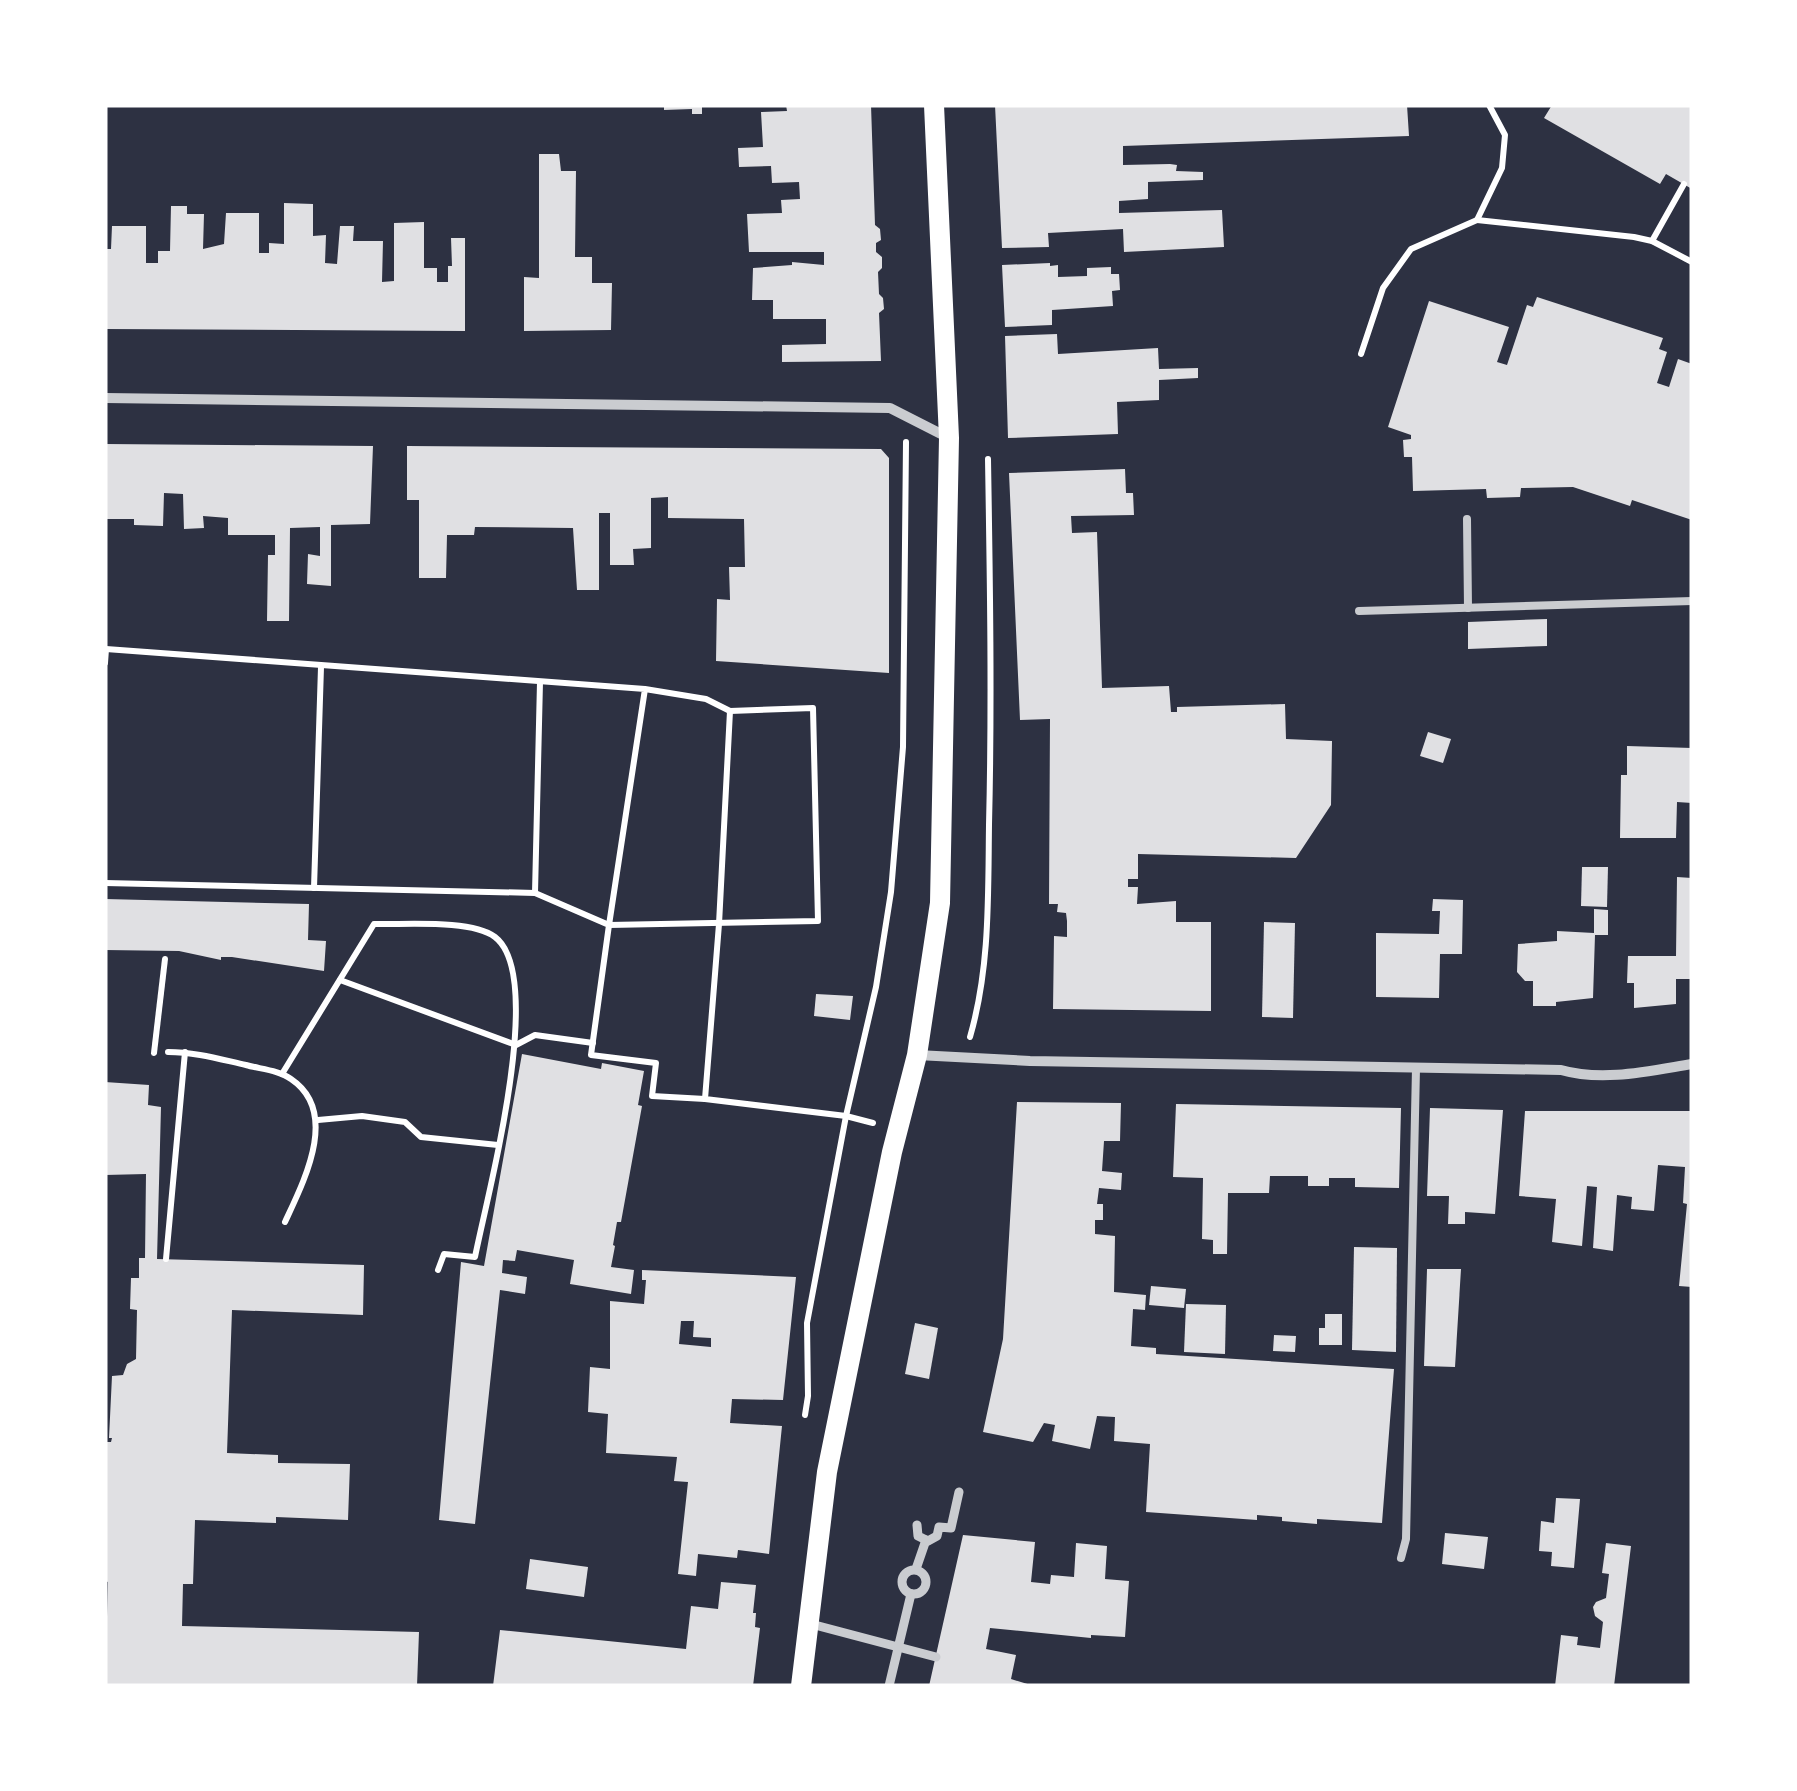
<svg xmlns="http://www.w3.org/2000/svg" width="1797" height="1791" font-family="'Noto Sans',sans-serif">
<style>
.building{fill:#e0e0e3;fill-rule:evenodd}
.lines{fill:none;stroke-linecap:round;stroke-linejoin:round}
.path{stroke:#fff;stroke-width:6}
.service{stroke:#caccd0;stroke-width:8}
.pedestrian{stroke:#caccd0;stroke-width:9}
.minor{stroke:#caccd0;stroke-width:10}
.secondary{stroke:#fff;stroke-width:20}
</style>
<rect width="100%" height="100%" fill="#2d3142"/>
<!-- building -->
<g class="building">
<path d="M664,105h38v9h-10v-5l-28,1z"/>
<path d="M786,105h85l4,120 5,4 1,11 -5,3v9l6,5v11l-4,4 1,22 4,4 1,11 -5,4 2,48 -99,1v-17l44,-1v-25h-53v-19h-21l1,-32 39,-3v-3l32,3v-13h-75l-2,-38 35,-1 -1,-13 19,-1 -1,-17 -27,1 -1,-17 -32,1 -1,-19 25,-1 -2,-35 26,-1z"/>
<path d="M995,105h412l2,31 -286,10v19l47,-1 7,1 -1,6 27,1v8l-55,2v17l-29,2v12l103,-3 2,37 -100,5 -1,-23 -75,4 1,14 -47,1z"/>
<path d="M1552,105h140v84l-26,-15 -6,10 -116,-66z"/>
<path d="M539,154h20l2,17h15l-1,86h17v26h20l-1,47 -87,1v-54l15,1z"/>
<path d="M284,203l29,1v32l13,-1 -1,28 12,1 3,-38h14l-1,15h30l-1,41 12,-1v-58l30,-1v46h13v14h11v-16h4l-1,-28h14v93l-360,-2v-80h6l1,-23h34v37h12v-12h12l1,-45h16v8h17l-1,35 21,-5 2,-31h33v40h10v-10l15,1z"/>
<path d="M1050,263v3l8,-1v12l29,-1v-8l24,-1v7h8l1,16 -8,1 1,15 -61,4v15l-47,2 -3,-62z"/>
<path d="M1537,297l126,41 -4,11 8,3 -10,31 12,4 9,-28 14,5v156l-60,-20 -2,6 -57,-19 -52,1 -1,9 -33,1 -1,-9 -73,2 -1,-34h-8l-1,-17 8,-1v-4l-23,-8 41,-126 80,26 -12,35 10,3 20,-60 6,2z"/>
<path d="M1057,334l1,20 100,-6 1,21 39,-1v10l-39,2v20l-42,2 1,32 -110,4 -3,-102z"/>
<path d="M105,444l268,2 -3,78 -39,1v61l-24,-2 1,-30 12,2v-29l-30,1 -1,93h-22l1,-66h7v-20h-47v-17l-25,-2 1,12 -20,1 -1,-35 -19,-1 -1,33 -29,-1v-6h-29z"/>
<path d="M407,446l474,3 8,9v215l-173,-12 1,-62 13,1 -1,-33h16l-1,-48 -76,-1v-21l-17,1v50l-18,1 1,16h-24v-52h-11v77h-22l-4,-62 -98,-1 -1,8h-27l-1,43h-27v-78h-12z"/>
<path d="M1125,469l1,24h7l1,22 -63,1 1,17 25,-1 5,156 67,-2 2,26h6v-5l108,-3 1,35 46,2 -1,64 -35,53 -158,-4v25h-10v8h10l-1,17 39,-3v21h35v89l-158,-2 1,-73 13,1v-16l-1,-8 -9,-1 1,-8h-9l1,-185 -30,1 -11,-247z"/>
<path d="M1547,619v27l-79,3v-27z"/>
<path d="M1428,732l23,7 -8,24 -23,-7z"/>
<path d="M1627,746l65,2v55l-15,-1 -1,36h-56l1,-63h6z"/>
<path d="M1582,867h26l-1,40 -26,-1z"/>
<path d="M1677,877l15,1v101h-16v25l-42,4v-25h-7l1,-27h48z"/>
<path d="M105,899l204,5 -1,36 18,1 -2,30 -92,-14h-11v3l-42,-9 -74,-1z"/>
<path d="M1433,899l30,1 -1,54h-22l-1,44 -63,-1v-64l63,1 1,-23h-8z"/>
<path d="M1594,909l14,1v25h-13l-2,63 -37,4v4h-23v-25h-8l-8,-9 1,-28 39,-3v-10l37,2z"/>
<path d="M1264,922l31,1 -2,95 -31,-1z"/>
<path d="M816,994l37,2 -3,24 -36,-4z"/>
<path d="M522,1054l79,15 1,-6 42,8 -6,34 4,1 -21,116h-4l-4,23 2,1 -4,21 23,3 -3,24 -61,-10 4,-24 -57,-10 -2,11 -12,-1 -1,13 25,4 -2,17 -25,-4 -25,234 -36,-4 22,-258 23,4z"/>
<path d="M105,1082l44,3 -1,20 13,2 -4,152 207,6 -1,50 -131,-5 -5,143 51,2v8l72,1 -2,56 -72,-3v6l-81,-3 -2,64h-10l-1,42 237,6 -2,54h-312l3,-104 -3,-1v-139h6l1,-4h-3l3,-62 11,-1 4,-11 9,-5 1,-49 -7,-1 1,-31h8v-20h6l1,-84 -41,1z"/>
<path d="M1017,1102l104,1 -1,38h-16l-2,30 20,2 -1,17 -22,-2 -2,16h6v16h-8v14l20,2 -1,56 32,3 -1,15 -12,-1 -2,37 25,2v6l238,15 -12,154 -65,-4v5l-35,-3v-4l-25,-2v5l-111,-8 4,-68 -36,-3 1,-24 -18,-1 -7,33 -38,-8 3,-16 -11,-2 -11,19 -50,-10 20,-93z"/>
<path d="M1176,1104l225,4 -2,80 -44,-1v-9h-26v8h-21v-10h-38l-1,17h-41l-1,61h-14v-14l-11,-1 1,-61 -30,-1z"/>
<path d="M1430,1108l73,2 -8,104 -30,-2v12h-17l1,-28h-22z"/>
<path d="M1525,1111h167v176l-13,-1 8,-82 -4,-1 2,-36 -27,-2 -4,46 -23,-2 1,-12 -15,-2 -4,56 -20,-3 4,-61 -10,-1 -5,60 -30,-4 4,-43 -37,-3z"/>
<path d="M1354,1247l43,1 -1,104 -44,-2z"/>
<path d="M1427,1269h34l-6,98 -31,-1z"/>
<path d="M642,1270l154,7 -13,123 -51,-1 -2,24 52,3 -13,128 -31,-4 -1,8 -39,-4 -2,22 -18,-2 10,-92 -14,-1 3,-24 -71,-4 2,-39 -20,-2 2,-45 20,2v-68l34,3 2,-24h-4zM681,1321h13l-1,16 18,1v9l-32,-3z"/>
<path d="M1151,1286l35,3 -2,19 -35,-3z"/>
<path d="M1186,1304l40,1 -1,49 -41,-2z"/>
<path d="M1325,1314h17v31h-23v-17h6z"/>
<path d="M915,1323l23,5 -9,51 -24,-5z"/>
<path d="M1274,1335l22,1 -1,16 -22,-1z"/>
<path d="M1556,1498l24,1 -6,69 -23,-2 1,-14 -13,-1 2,-30 13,2z"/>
<path d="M1445,1533l43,4 -4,32 -42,-5z"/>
<path d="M963,1535l72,7 -4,40 19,2 1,-9 23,2 2,-34 31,3 -2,33 24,2 -4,56 -34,-2v3l-101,-10 -4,21 30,6 -5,24 23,7h-105z"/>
<path d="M1606,1543l25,3 -17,140h-59l6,-51 17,2 -1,8 23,3 3,-26 -8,-6 -2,-9 3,-5 10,-4 3,-24 -7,-1z"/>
<path d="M530,1559l58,8 -4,30 -58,-8z"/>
<path d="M721,1582l35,3 -3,28h3l-1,14 5,1 -7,58h-260l7,-56 186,19 5,-43 27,3z"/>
</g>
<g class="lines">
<!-- path -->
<g class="path">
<path d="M1477,220l157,17 18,4 40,21"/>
<path d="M1652,241l32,-57"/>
<path d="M1361,354l22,-66 28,-39 66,-29 25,-52 3,-33 -16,-30"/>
<path d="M105,663l1,-14 539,40 61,10 24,12 83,-3 5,213 -209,4 36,-236"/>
<path d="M730,711l-11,213 -14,175 141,17 27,7"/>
<path d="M105,883l430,10 74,32 -18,130 65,8 -4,33 53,3"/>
<path d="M314,888l7,-221"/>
<path d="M535,893l5,-211"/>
<path d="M340,980l176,65 19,-10 58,8"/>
<path d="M970,1037c20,-69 18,-140 19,-212 3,-122 1,-244 -1,-366"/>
<path d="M168,1052c27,0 51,7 78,13 14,4 33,5 45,14 49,33 13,102 -6,143"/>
<path d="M154,1053l11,-94"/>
<path d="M282,1074l92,-150c30,1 97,-5 121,13 52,40 -8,259 -20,320l-31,-3 -6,16"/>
<path d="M318,1120l44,-4 43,6 16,15 77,8"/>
<path d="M166,1259l19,-207"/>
<path d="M805,1415l3,-19 -1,-73 39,-207 30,-129 15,-95 12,-145 3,-305"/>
</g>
<!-- service -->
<g class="service">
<path d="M1467,519l1,89"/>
<path d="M1359,611l333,-10"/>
<path d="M1401,1558l5,-19 10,-471"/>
</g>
<!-- pedestrian -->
<g class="pedestrian">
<path d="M917,1525l1,11 10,5 9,-5 2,-9 12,1 8,-36"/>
<path d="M916,1569l10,-29"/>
<circle cx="914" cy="1582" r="12"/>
<path d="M811,1624l125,33"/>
<path d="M889,1686l22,-92"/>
</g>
<!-- minor -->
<g class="minor">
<path d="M105,398l785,10 57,29"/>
<path d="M917,1055l113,6 531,9c42,12 88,1 131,-6"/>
</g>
<!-- secondary -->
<path class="secondary" d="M801,1686l26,-214 65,-320 25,-97 23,-152 9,-465 -15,-333"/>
</g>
<!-- border -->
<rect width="1797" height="1791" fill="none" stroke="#ffffff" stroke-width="215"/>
</svg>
